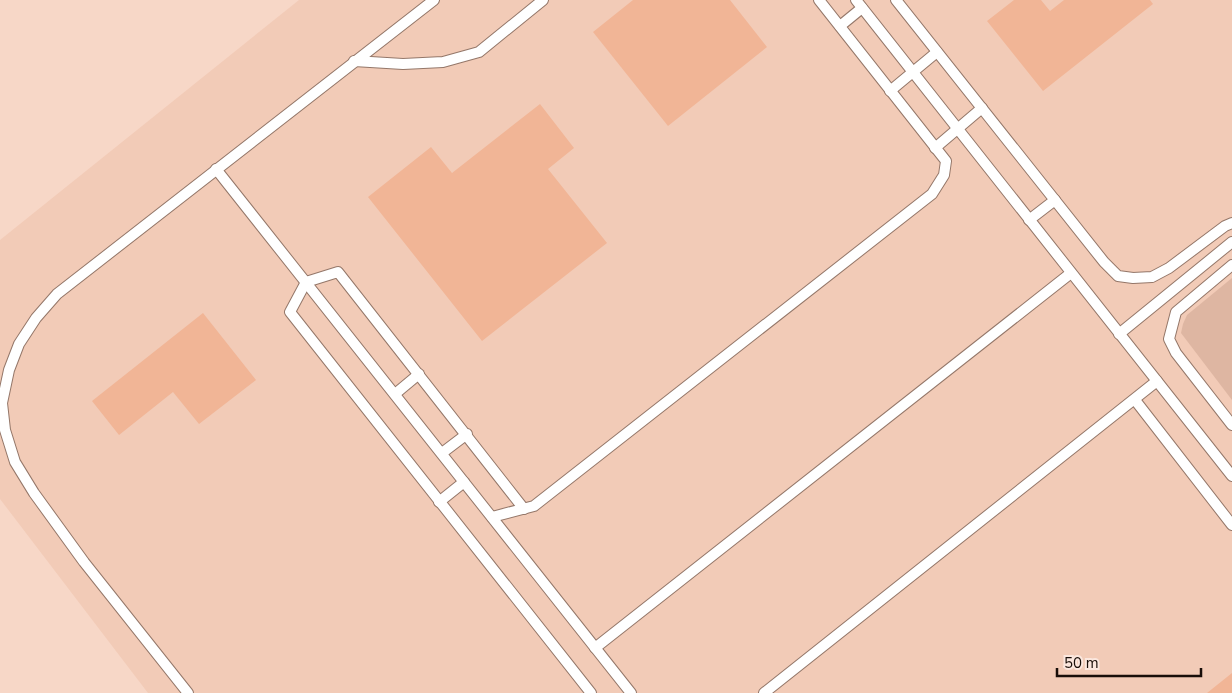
<svg xmlns="http://www.w3.org/2000/svg" width="1232" height="693" font-family="'Nunito Sans',sans-serif">
<style>
.built{fill:#f2cbb7}
.green{fill:#deb6a2}
.building{fill:#f1b596}
.lines{fill:none;stroke-linecap:round;stroke-linejoin:round}
.lane-casing{stroke:#947769;stroke-width:12}
.lane{stroke:#fff;stroke-width:10}
</style>
<rect width="100%" height="100%" fill="#f7d7c7"/>
<!-- built -->
<path class="built" d="M299,0h933v693h-1084l-148,-194v-259z"/>
<!-- green -->
<path class="green" d="M1232,278v122l-51,-67 2,-9 4,-9z"/>
<!-- building -->
<g class="building">
<path d="M633,0h97l37,47 -99,79 -75,-94z"/>
<path d="M1014,0h27l9,11 14,-11h86l3,4 -110,87 -56,-70z"/>
<path d="M540,104l34,44 -26,21 59,74 -125,98 -114,-144 63,-50 21,26z"/>
<path d="M203,313l53,67 -57,44 -26,-32 -54,43 -27,-34z"/>
<path d="M1232,673v20h-25z"/>
</g>
<g class="lines">
<!-- lane casing -->
<g class="lane-casing">
<g id="lane">
<path d="M856,0l376,476"/>
<path d="M896,0l208,262 14,14 15,2 19,-1 17,-9 56,-42 7,-3"/>
<path d="M840,26l22,-18"/>
<path d="M354,61l49,3 40,-2 36,-10 64,-52"/>
<path d="M890,91l47,-39"/>
<path d="M935,148l47,-40"/>
<path d="M216,169l415,524"/>
<path d="M1029,220l26,-20"/>
<path d="M1232,265l-56,47 -7,27 7,14 56,72"/>
<path d="M1119,334l113,-92"/>
<path d="M395,394l24,-20"/>
<path d="M1135,400l97,125"/>
<path d="M442,453l25,-19"/>
<path d="M439,502l25,-20"/>
<path d="M524,509l-186,-237 -32,10 -16,30 301,381"/>
<path d="M492,517l42,-11 398,-312 12,-19 2,-14 -127,-161"/>
<path d="M595,648l476,-375"/>
<path d="M188,693l-104,-131 -50,-69 -19,-31 -10,-32 -3,-27 7,-33 10,-26 17,-26 21,-24 377,-294"/>
<path d="M764,693l393,-312"/>
</g>
</g>
<!-- lane -->
<use href="#lane" class="lane"/>
</g>
<!-- scale -->
<path d="M1057 668v8h144v-8" fill="none" stroke="#190e09" stroke-width="2.5"/>
<text x="1064" y="668" font-size="15" fill="#190e09" stroke="#fbe7de" stroke-width="4" paint-order="stroke">50 m</text>
</svg>
